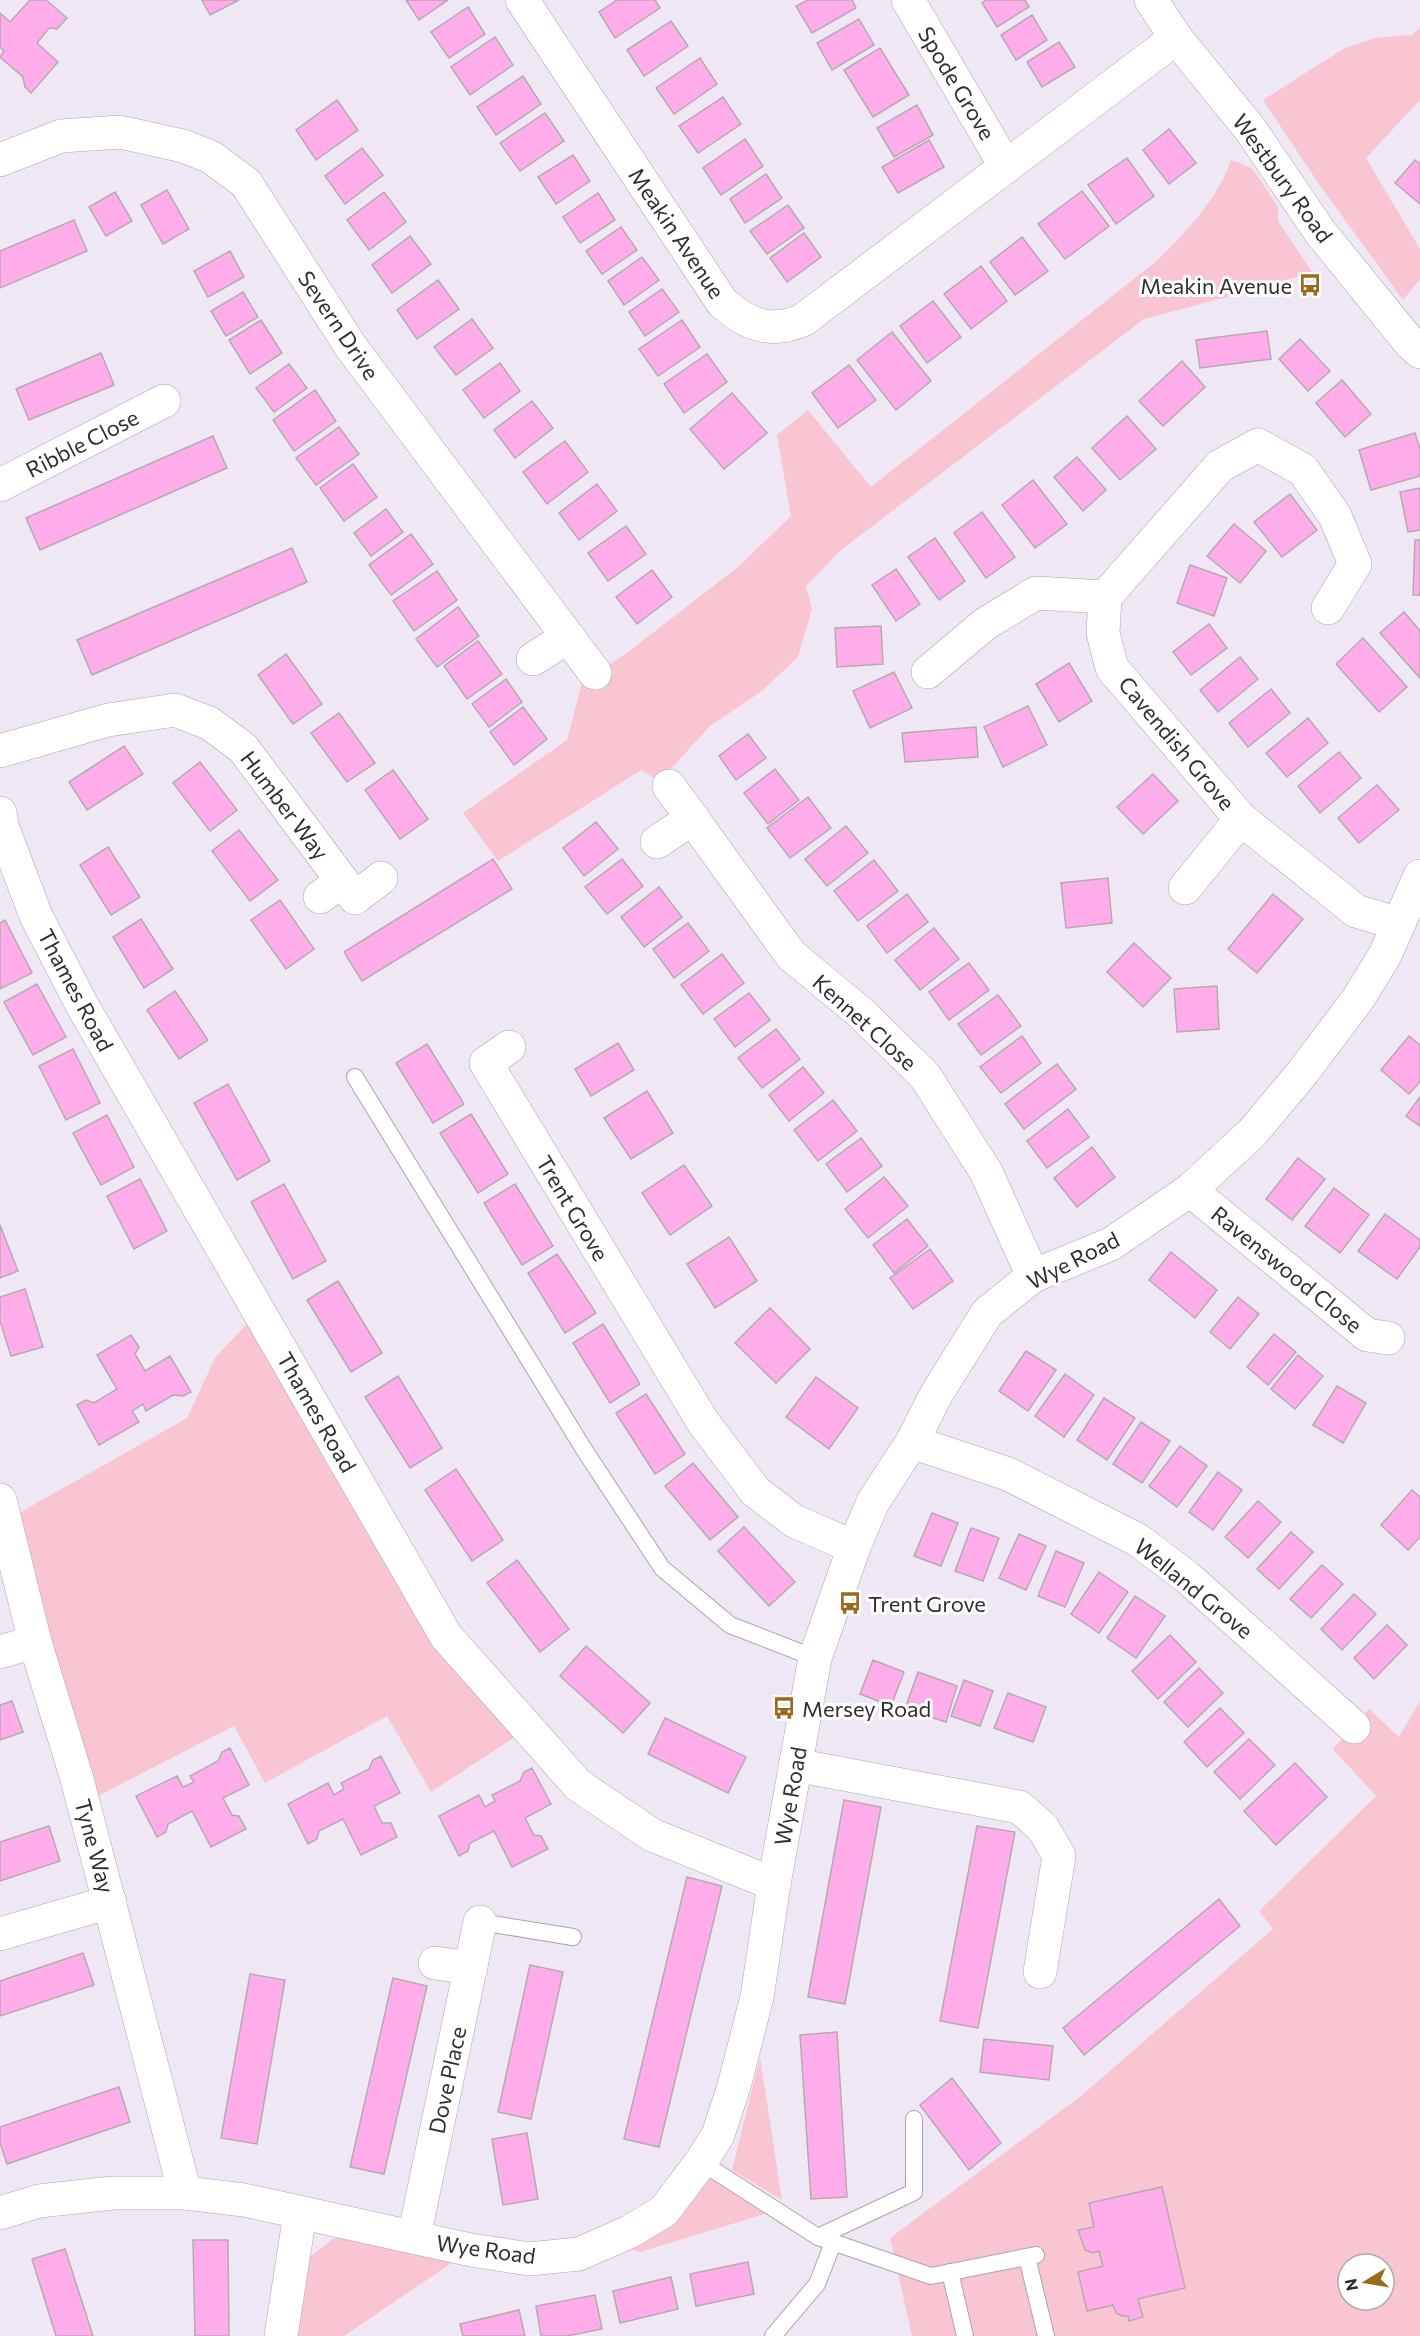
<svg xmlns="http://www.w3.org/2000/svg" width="1420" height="2336" font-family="Commissioner,sans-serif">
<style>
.green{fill:#f9c5d3;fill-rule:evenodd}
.building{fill:#ffadea;stroke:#b6aab2;stroke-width:1.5}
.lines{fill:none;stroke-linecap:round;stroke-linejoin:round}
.lane-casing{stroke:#aba4b0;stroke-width:18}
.street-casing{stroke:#aba4b0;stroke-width:34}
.lane{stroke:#fff;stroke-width:16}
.street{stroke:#fff;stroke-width:33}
.labels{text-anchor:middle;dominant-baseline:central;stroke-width:6;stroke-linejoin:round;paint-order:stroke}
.street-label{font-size:22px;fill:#302e32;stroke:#fff}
.poi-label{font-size:22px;fill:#302e32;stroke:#fff;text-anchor:start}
</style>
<rect width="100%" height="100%" fill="#efe7f4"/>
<!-- green -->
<g class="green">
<path d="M1420,28v72l-54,58 54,91v30l-17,21 -84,-116 -56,-84 82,-52 31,-10 36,-3z"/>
<path d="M1231,160l19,7 9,11 19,29v14l34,51 -69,21 -99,26 -303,231 -35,36 6,23 -14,48 -36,34 -52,35 -50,55 -19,-11 -143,91 -35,-48 104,-73 15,-57 46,-31 110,-85 53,-51 -14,-81 31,-25 63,77 288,-228c28,-29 59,-60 72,-99z"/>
<path d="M259,1311l187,325 81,93 -96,63 -44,-76 -122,67 -31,-57 -150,77 -79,-282 182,-103 28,-60z"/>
<path d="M1420,1701v635h-508l-22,-98 191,-142 192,-167 -14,-18 117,-115 -43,-47 36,-40 30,28zM1348,2264h36v36h-36z"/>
<path d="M760,2057l22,143 -50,-30z"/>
<path d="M701,2162l77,48 -138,42 -14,-4z"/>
<path d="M390,2232l81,18 -127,86h-63l10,-65 42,-32z"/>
</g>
<!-- building -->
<g class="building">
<path d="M30,0h16l21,18 -10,11 -8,-1 -12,15 21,19 -27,31 -6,-6 -2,-10 -23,-20 4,-6 -4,-4v-34l10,9z"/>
<path d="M202,0h37l-29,15z"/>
<path d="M406,0h42l-29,20z"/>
<path d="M617,0h38l5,8 -45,30 -16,-26z"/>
<path d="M808,0h44l4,8 -44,25 -16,-27z"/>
<path d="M986,0h39l4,7 -32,20 -15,-24z"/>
<path d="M468,7l17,27 -36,24 -18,-26z"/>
<path d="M1032,15l15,25 -31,20 -15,-25z"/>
<path d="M859,19l15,26 -42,25 -15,-27z"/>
<path d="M671,21l17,25 -44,30 -17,-26z"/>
<path d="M495,37l18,28 -43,30 -19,-28z"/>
<path d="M1059,42l16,25 -33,20 -15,-25z"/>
<path d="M880,48l29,47 -36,22 -29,-47z"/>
<path d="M700,58l17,26 -43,30 -18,-26z"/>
<path d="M523,76l18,28 -45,31 -19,-28z"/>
<path d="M723,97l18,27 -43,29 -19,-27z"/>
<path d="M337,100l21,30 -42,30 -20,-30z"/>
<path d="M917,105l16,30 -39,22 -17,-29z"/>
<path d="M545,113l19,28 -44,30 -20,-28z"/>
<path d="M1169,129l27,34 -27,21 -26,-34z"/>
<path d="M745,139l18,27 -42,29 -18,-27z"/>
<path d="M929,140l15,27 -46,26 -16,-26z"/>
<path d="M362,148l21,27 -38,29 -20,-28z"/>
<path d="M573,155l17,26 -34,23 -18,-27z"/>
<path d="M1127,158l27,38 -38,28 -28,-39z"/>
<path d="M1415,160l5,4v40l-25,-21z"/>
<path d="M766,174l16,24 -37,25 -15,-24z"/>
<path d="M167,190l22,39 -26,15 -22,-39z"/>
<path d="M1082,191l27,35 -44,33 -27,-35z"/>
<path d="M115,192l17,29 -26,15 -17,-29z"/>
<path d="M384,192l22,30 -37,28 -22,-30z"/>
<path d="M598,193l17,27 -35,23 -17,-26z"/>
<path d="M788,205l16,23 -37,26 -17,-23z"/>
<path d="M74,220l13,31 -87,37v-37z"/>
<path d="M621,227l16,23 -35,24 -16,-23z"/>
<path d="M804,233l17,24 -34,25 -17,-24z"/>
<path d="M410,236l21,28 -39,29 -20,-28z"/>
<path d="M1022,237l26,34 -33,24 -25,-33z"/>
<path d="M230,251l14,26 -36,20 -14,-26z"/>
<path d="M642,257l17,23 -35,25 -16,-24z"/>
<path d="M981,266l26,35 -36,28 -27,-35z"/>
<path d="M438,280l21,29 -42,30 -20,-29z"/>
<path d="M662,289l17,23 -34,24 -16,-24z"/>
<path d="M243,292l15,25 -32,19 -15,-25z"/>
<path d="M933,301l28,36 -34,26 -27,-37z"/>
<path d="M472,319l21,29 -37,27 -22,-28z"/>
<path d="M261,320l21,33 -32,21 -21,-34z"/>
<path d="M682,320l18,27 -42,29 -19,-27z"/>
<path d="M1267,331l4,28 -71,9 -4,-28z"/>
<path d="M892,332l39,49 -35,29 -39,-50z"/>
<path d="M1300,339l30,32 -22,20 -29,-32z"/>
<path d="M101,353l13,32 -85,35 -13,-31z"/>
<path d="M707,354l20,28 -43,31 -20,-29z"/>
<path d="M1182,361l23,26 -42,39 -24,-25z"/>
<path d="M500,363l20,28 -36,27 -21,-28z"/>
<path d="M289,364l18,24 -33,24 -18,-24z"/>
<path d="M849,365l27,35 -38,28 -26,-35z"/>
<path d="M1342,380l29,34 -26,23 -29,-34z"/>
<path d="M315,390l21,31 -42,30 -21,-31z"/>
<path d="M732,393l35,40 -43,36 -34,-40z"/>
<path d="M532,401l21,27 -38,30 -21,-28z"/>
<path d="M1127,416l29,33 -36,31 -28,-32z"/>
<path d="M339,427l20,27 -43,31 -20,-27z"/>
<path d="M1415,433l5,16v27l-49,14 -12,-40z"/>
<path d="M213,436l14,32 -187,82 -14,-32z"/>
<path d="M565,441l23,31 -41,32 -24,-32z"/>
<path d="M1077,457l29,33 -23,21 -29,-34z"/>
<path d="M353,464l24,33 -33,24 -24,-33z"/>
<path d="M1033,480l34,44 -32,24 -33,-43z"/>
<path d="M597,484l20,27 -38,29 -20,-27z"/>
<path d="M1420,488v42l-12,2 -8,-40z"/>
<path d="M1290,494l27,36 -35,27 -28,-35z"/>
<path d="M386,509l17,23 -32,24 -17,-23z"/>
<path d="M982,512l33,45 -29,21 -32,-45z"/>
<path d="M1234,524l32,27 -26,32 -33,-27z"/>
<path d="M626,526l20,28 -38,27 -20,-28z"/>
<path d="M411,534l22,30 -42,31 -22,-30z"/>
<path d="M935,538l30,43 -26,19 -31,-43z"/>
<path d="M1415,540h5v55h-7z"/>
<path d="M292,548l15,34 -215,93 -15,-35z"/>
<path d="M1190,565l37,13 -13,38 -37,-13z"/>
<path d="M896,569l24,35 -24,17 -24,-36z"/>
<path d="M652,570l20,27 -35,27 -21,-27z"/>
<path d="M437,571l20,29 -43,31 -21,-30z"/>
<path d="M458,607l21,29 -42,31 -21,-28z"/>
<path d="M1404,612l16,19v47l-40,-45z"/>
<path d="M1209,624l18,24 -36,27 -18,-23z"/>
<path d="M881,626l2,38 -46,3 -2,-39z"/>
<path d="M1363,638l44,49 -28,25 -43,-48z"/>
<path d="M478,641l24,33 -35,25 -23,-33z"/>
<path d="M286,654l36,50 -29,20 -35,-49z"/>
<path d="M1240,657l18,22 -40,33 -18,-22z"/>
<path d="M1069,663l23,38 -33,21 -23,-38z"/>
<path d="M894,672l18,36 -42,20 -17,-37z"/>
<path d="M506,679l16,23 -33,25 -17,-23z"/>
<path d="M1271,689l19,24 -42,34 -19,-24z"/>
<path d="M1028,706l19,39 -44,22 -19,-40z"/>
<path d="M523,707l24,32 -33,26 -24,-33z"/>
<path d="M339,713l36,50 -28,19 -36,-49z"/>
<path d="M1308,718l20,25 -41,34 -21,-24z"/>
<path d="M976,727l2,30 -73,5 -3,-29z"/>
<path d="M748,734l18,24 -30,22 -17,-24z"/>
<path d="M124,746l19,28 -56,36 -18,-28z"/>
<path d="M1339,752l22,26 -41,35 -22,-27z"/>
<path d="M200,762l37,48 -27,21 -37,-48z"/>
<path d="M775,769l24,31 -31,24 -24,-31z"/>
<path d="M393,770l35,49 -28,20 -35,-49z"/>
<path d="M1153,774l25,27 -35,33 -26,-27z"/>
<path d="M1377,785l22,25 -40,33 -21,-25z"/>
<path d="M808,797l23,31 -41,30 -23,-30z"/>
<path d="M596,822l22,27 -34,27 -21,-28z"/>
<path d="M846,826l22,27 -41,33 -22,-27z"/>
<path d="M239,830l39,50 -28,21 -38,-50z"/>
<path d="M108,847l32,50 -29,18 -31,-50z"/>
<path d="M493,859l19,30 -150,92 -18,-29z"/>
<path d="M622,859l21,27 -36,28 -22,-27z"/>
<path d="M874,860l24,31 -40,30 -24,-30z"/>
<path d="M1108,878l4,45 -46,5 -5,-45z"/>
<path d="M659,887l23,30 -38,30 -23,-30z"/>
<path d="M907,894l21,28 -41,31 -20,-27z"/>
<path d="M1273,894l30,25 -46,54 -29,-24z"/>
<path d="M280,900l34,49 -28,20 -35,-49z"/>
<path d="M141,919l32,50 -29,19 -31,-51z"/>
<path d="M5,920l27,53 -32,16v-66z"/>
<path d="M688,923l21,28 -35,27 -21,-29z"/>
<path d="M934,928l25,31 -39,31 -25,-30z"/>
<path d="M1134,943l37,35 -28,29 -36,-35z"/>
<path d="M722,954l22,29 -41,31 -22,-29z"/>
<path d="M969,963l20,27 -40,30 -20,-28z"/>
<path d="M37,984l29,53 -33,18 -29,-53z"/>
<path d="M1217,986l2,43 -42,3 -3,-43z"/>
<path d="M175,991l33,49 -29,19 -32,-49z"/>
<path d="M749,993l21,27 -35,27 -21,-28z"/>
<path d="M998,995l23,31 -40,29 -23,-31z"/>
<path d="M776,1029l24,30 -38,29 -24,-30z"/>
<path d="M1022,1036l19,27 -40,30 -21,-26z"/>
<path d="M1409,1036l11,9v37l-11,12 -28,-24z"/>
<path d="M618,1043l16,27 -43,26 -16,-27z"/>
<path d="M427,1044l37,60 -31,19 -37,-60z"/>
<path d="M73,1049l27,54 -34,17 -27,-54z"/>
<path d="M1057,1064l19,25 -52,40 -19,-25z"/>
<path d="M803,1067l21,26 -35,28 -20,-26z"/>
<path d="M228,1084l42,77 -33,19 -43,-77z"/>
<path d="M647,1091l26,42 -42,26 -27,-41z"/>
<path d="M1420,1097v29l-14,-10z"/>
<path d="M833,1100l24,31 -39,30 -24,-31z"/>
<path d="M1068,1109l21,28 -42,31 -20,-27z"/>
<path d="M471,1114l37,60 -30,19 -38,-60z"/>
<path d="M107,1115l27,52 -33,18 -28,-52z"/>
<path d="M861,1138l21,28 -35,26 -21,-28z"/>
<path d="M1092,1147l23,30 -38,30 -23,-29z"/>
<path d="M1298,1158l27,21 -33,41 -26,-21z"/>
<path d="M684,1165l28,41 -42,29 -28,-42z"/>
<path d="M884,1177l24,29 -40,32 -23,-29z"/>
<path d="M140,1179l27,52 -33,18 -27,-53z"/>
<path d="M284,1184l42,77 -33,18 -42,-77z"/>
<path d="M515,1184l38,62 -31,19 -38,-62z"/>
<path d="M1334,1188l35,27 -29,38 -35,-27z"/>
<path d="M1385,1214l35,26v7l-23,32 -39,-28z"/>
<path d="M907,1219l21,27 -34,27 -21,-28z"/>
<path d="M0,1225l18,46 -18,7z"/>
<path d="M729,1237l28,44 -42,27 -28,-44z"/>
<path d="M930,1249l23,32 -40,28 -23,-31z"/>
<path d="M1171,1252l46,38 -22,28 -46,-38z"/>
<path d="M557,1254l39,59 -31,20 -37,-60z"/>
<path d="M338,1281l44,72 -31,19 -44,-72z"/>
<path d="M25,1289l18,58 -32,9 -11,-35v-24z"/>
<path d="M1238,1297l21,17 -29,35 -20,-17z"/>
<path d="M770,1308l40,41 -34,34 -41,-40z"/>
<path d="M603,1324l37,60 -30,19 -37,-60z"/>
<path d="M1274,1334l22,18 -28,33 -21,-18z"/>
<path d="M131,1335l8,12 -4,7 10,17 25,-15 21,36 -8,4 -10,-1 -27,16 -3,-7 -11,7 7,11 -40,23 -22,-40 9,-5 8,3 23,-14 -20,-34z"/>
<path d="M1026,1351l30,19 -28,41 -29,-20z"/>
<path d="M1298,1355l25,21 -28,33 -24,-20z"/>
<path d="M1065,1374l29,21 -30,42 -29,-21z"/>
<path d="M398,1376l44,72 -32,20 -45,-71z"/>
<path d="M816,1377l42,31 -29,41 -43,-32z"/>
<path d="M1337,1386l29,17 -23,40 -30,-18z"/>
<path d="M646,1394l39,60 -30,20 -39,-61z"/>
<path d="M1104,1398l31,20 -28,42 -30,-20z"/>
<path d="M1141,1422l29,19 -28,42 -29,-19z"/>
<path d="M1180,1446l27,20 -30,41 -28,-21z"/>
<path d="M693,1463l45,54 -28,23 -45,-54z"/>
<path d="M456,1469l47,71 -31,21 -47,-71z"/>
<path d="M1218,1472l24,18 -29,40 -24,-18z"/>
<path d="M1412,1490l8,7v40l-12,13 -27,-25z"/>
<path d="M1258,1501l23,21 -33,36 -23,-21z"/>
<path d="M932,1513l26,10 -17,43 -27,-10z"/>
<path d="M744,1527l51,55 -26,24 -51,-55z"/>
<path d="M971,1528l28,10 -16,43 -28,-10z"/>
<path d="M1291,1532l22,20 -34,37 -22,-20z"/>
<path d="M1019,1534l27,12 -20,44 -27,-12z"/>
<path d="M1056,1551l28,12 -19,44 -27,-11z"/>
<path d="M517,1560l52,69 -29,23 -53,-69z"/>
<path d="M1322,1565l21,19 -32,34 -21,-19z"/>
<path d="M1099,1572l29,20 -29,41 -28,-19z"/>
<path d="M1354,1594l22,20 -34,36 -21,-21z"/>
<path d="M1135,1596l30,20 -29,42 -29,-20z"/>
<path d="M1387,1625l20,20 -33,34 -20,-21z"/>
<path d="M1170,1635l26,27 -38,37 -26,-28z"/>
<path d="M586,1646l64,57 -27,30 -63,-57z"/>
<path d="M873,1660l31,12 -13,34 -31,-12z"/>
<path d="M1199,1668l24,25 -35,34 -24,-25z"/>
<path d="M918,1672l39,14 -11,36 -41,-13z"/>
<path d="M964,1680l29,11 -13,35 -29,-10z"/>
<path d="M1008,1693l38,14 -13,35 -39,-14z"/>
<path d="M12,1701l11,31 -23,8v-35z"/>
<path d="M1220,1708l24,25 -37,34 -23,-25z"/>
<path d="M665,1718l81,39 -18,36 -80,-39z"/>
<path d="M1249,1739l26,26 -35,34 -26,-27z"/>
<path d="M230,1748l19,37 -26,13 9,17 7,1 7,13 -35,18 -19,-36 -24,13 -2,8 -9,5 -21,-41 41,-20 6,11 11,-5 -4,-6 28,-15 4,-9z"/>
<path d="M381,1756l19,37 -26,13 8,17h9l6,14 -36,18 -18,-36 -24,12 -2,8 -9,5 -20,-40 40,-21 6,12 10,-6 -3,-6 28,-14 4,-9z"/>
<path d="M1295,1763l32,34 -51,48 -32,-34z"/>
<path d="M532,1768l19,36 -26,14 9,17 7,1 7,13 -36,18 -18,-36 -24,12 -2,8 -9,5 -20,-40 40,-21 6,12 10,-6 -3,-6 28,-14 4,-9z"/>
<path d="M844,1800l37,7 -36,197 -37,-7z"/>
<path d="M49,1826l11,35 -60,20v-39z"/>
<path d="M977,1826l38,6 -37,196 -38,-7z"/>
<path d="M687,1877l35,9 -63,261 -35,-8z"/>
<path d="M1219,1899l21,27 -156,129 -21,-27z"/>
<path d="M83,1953l11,32 -94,31v-35z"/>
<path d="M530,1965l33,7 -32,147 -33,-7z"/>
<path d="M250,1974l35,6 -28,164 -36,-6z"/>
<path d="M393,1978l34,8 -43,188 -34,-7z"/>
<path d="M837,2032l10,165 -36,2 -11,-164z"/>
<path d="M984,2039l69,7 -4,34 -69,-8z"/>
<path d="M952,2078l49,65 -32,27 -49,-65z"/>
<path d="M119,2087l11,35 -123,42 -7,-21v-16z"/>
<path d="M527,2133l11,66 -35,6 -11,-66z"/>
<path d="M1162,2187l23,101 -47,11 5,18 -14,4 -1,-5h-6l-6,-3 -3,-8 -26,6 -9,-39 25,-6 -4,-15 -6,2 -8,-3 -7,-20 16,-3 -5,-24z"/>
<path d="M193,2240h35l1,96h-34z"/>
<path d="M65,2249l28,87h-37l-24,-77z"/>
<path d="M748,2262l6,32 -58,12 -6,-32z"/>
<path d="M671,2277l7,32 -58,14 -7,-32z"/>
<path d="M595,2295l7,34 -35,7h-26l-5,-30z"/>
<path d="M519,2310l6,26h-62l-3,-12z"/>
</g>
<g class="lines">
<!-- lane casing -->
<g class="lane-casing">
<g id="lane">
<path d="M355,1077l230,374 77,117 68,57 85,33"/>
<path d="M480,1922l93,15"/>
<path d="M701,2162l117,75 113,39 105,-21"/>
<path d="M818,2237l96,-45v-73"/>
<path d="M1027,2257l19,79"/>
<path d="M950,2272l15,64"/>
<path d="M773,2336l44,-52 16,-41"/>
</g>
</g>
<!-- street casing -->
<g class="street-casing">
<g id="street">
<path d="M522,0l200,302c24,23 49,32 81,18l373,-282"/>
<path d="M908,0l98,167"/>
<path d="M1151,0l25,38 74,91 70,103 91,112 9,8"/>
<path d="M0,160l61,-24 59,-4 63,14 28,11 35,26 105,164 244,326"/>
<path d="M0,485l164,-84"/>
<path d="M1328,608l27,-44 -20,-48 -32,-46 -45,-25 -38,21 -115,131 -2,36 9,35 129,151 115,92 43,13"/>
<path d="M533,659l35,-22"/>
<path d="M928,672l57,-48 51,-31 69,4"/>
<path d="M0,751l108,-31 67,-10 34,13 34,25 112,150 26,-20"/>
<path d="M669,786l122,169 71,59 63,62 61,96 47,104"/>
<path d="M0,813l2,13 34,90 46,89 364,631 132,149 74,50 122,49"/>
<path d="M657,842l36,-24"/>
<path d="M1185,888l56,-69"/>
<path d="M320,897l22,-16"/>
<path d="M509,1047l-23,16 217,359 52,69 39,30 60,26"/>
<path d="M1190,1190l177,145 21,3"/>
<path d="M912,1442l96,32 130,66 49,37 167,150"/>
<path d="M0,1500l35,142 42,137 108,414"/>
<path d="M0,1652l35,-10"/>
<path d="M795,1765l224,42 24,21 16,28 -19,116"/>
<path d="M0,1934l110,-32"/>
<path d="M435,1963l36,5"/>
<path d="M0,2213l39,-12 74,-8h72l59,7 227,50 58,9 50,-5 50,-22 35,-21 37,-49 17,-27 16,-49 23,-89 17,-113 41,-226 39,-111 19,-45 39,-60 25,-49 50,-80 46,-37 78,-32 79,-54 62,-57 51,-61 55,-73 27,-44 35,-79"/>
<path d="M414,2237l66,-315"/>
<path d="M281,2336l19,-122"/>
</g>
</g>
<!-- lane -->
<use href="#lane" class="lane"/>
<!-- street -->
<use href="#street" class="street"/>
</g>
<!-- icons -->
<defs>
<g id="bus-bare" transform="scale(1.8)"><path d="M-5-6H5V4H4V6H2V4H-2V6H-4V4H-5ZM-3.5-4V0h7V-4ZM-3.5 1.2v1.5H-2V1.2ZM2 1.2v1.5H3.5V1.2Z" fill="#9b6a1e" stroke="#fff" stroke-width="2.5" paint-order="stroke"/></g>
</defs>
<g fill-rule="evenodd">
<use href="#bus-bare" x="1310" y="285"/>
<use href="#bus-bare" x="850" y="1603"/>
<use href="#bus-bare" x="784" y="1708"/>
</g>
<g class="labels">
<!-- street labels -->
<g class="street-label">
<text transform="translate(957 83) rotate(59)">Spode Grove</text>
<text transform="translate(1283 178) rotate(54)">Westbury Road</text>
<text transform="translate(677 233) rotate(56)">Meakin Avenue</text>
<text transform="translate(339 325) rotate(56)">Severn Drive</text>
<text transform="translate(82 443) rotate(-27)">Ribble Close</text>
<text transform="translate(1177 743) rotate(50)">Cavendish Grove</text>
<text transform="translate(285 805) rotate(53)">Humber Way</text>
<text transform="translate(76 990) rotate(62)">Thames Road</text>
<text transform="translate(865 1022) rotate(42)">Kennet Close</text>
<text transform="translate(573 1208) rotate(59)">Trent Grove</text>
<text transform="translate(1073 1260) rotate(-27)">Wye Road</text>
<text transform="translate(1287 1269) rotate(39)">Ravenswood Close</text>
<text transform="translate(317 1412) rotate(60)">Thames Road</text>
<text transform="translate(1194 1588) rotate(39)">Welland Grove</text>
<text transform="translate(790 1796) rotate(-80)">Wye Road</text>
<text transform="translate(95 1846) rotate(75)">Tyne Way</text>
<text transform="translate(447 2080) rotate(-78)">Dove Place</text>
<text transform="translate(486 2249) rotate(8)">Wye Road</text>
</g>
<!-- poi labels -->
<g class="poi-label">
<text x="1292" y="285" text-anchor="end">Meakin Avenue</text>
<text x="868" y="1603">Trent Grove</text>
<text x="802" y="1708">Mersey Road</text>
</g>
</g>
<!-- north arrow -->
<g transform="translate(1366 2282) rotate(259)"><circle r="28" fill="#ffffff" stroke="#acabad" stroke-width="1.5"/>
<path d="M0-4.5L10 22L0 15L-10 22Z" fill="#9b6a1e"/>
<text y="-9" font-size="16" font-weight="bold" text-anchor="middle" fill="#302e32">N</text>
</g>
</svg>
